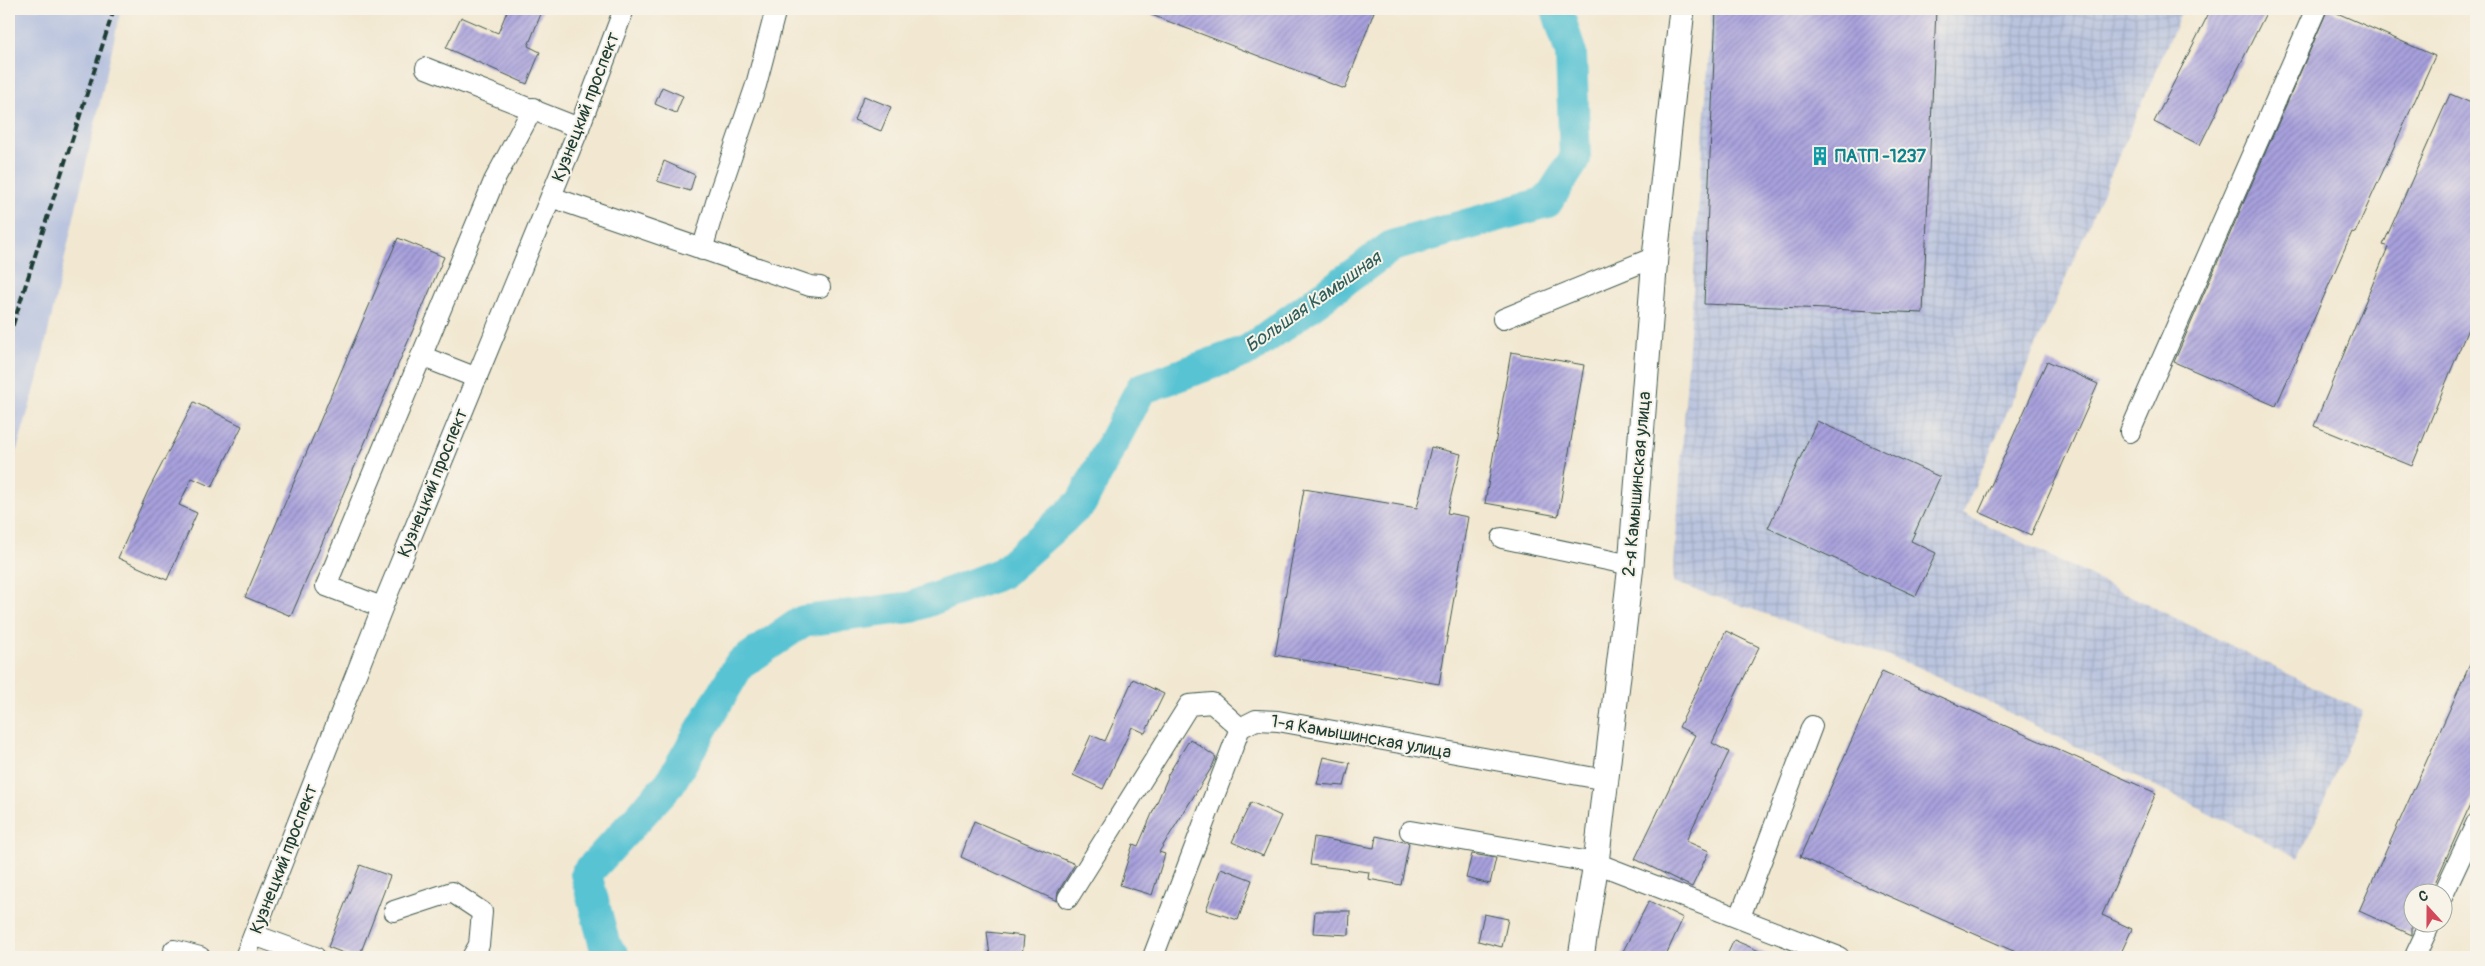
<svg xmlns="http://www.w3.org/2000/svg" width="2485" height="966" font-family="Pangolin,sans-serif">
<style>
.industrial{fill:url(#industrial-grid)}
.railway{fill:#bac4de}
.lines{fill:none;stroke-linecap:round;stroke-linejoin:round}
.river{stroke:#58c3d3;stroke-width:32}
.building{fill:url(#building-hatch)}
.minor-casing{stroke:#3f574c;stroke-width:22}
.major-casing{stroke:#3f574c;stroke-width:27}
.minor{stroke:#fff;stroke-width:20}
.major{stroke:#fff;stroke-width:25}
.rail{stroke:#1f3d34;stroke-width:4;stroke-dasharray:8 4;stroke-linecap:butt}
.labels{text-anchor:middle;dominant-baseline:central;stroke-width:4;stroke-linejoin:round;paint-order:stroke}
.street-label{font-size:18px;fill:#1f3d34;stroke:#f7f3e8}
.culture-label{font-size:18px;font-weight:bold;fill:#0d838f;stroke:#f7f3e8;text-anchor:start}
.water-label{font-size:19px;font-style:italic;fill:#2d5e5c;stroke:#f7f3e8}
</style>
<defs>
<pattern id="industrial-grid" width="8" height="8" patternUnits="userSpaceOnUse" patternTransform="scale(1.25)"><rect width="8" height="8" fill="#bac4de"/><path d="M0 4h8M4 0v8" fill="none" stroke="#9fa9bf"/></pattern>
<pattern id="building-hatch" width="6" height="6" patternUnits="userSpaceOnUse" patternTransform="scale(1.25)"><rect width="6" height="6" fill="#a8a0dd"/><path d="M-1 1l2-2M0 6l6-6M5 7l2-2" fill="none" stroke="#8884b4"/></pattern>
</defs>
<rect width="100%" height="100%" fill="#f7f3e8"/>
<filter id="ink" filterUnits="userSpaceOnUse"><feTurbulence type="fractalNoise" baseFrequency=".02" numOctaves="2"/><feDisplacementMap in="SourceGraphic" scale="10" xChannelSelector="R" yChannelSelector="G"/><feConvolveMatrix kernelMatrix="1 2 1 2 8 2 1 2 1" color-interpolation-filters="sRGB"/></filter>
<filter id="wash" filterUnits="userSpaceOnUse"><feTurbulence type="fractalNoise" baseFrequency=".0096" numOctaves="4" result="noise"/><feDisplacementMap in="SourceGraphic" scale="20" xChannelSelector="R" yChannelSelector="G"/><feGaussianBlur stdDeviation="1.12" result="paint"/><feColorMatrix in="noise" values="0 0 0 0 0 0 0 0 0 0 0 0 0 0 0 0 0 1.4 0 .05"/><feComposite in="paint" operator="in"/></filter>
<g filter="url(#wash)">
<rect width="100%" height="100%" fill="#f2e8d1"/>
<!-- industrial -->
<path class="industrial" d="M1712,9h471l-220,504 400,198 -64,147 -383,-192 -243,-84z"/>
<!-- railway -->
<path class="railway" d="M9,9h112l-84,372 -28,96z"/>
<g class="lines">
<!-- river -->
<path class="river" d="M614,957l-9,-11 -19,-72 84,-91 69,-118 64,-44 109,-14 90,-34 79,-70 60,-114 108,-39 143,-104 155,-44 28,-43 -4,-105 -14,-45"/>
</g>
<g id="blocks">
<!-- building -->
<g class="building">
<path d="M508,9h35l-15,37 12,6 -13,32 -81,-36 15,-31 37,16z"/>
<path d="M1136,9h239l-30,80z"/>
<path d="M1716,9h220l-13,304 -219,-9z"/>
<path d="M2211,9h57l-68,136 -46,-23z"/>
<path d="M2328,9l107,47 -80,177 -3,-1 -76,174 -102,-44z"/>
<path d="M662,87l21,9 -7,17 -21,-9z"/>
<path d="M2450,94l26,11v204l-64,157 -98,-40 74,-179 -5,-2z"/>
<path d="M864,96l27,11 -10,24 -27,-11z"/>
<path d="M664,161l31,14 -5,16 -33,-10z"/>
<path d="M398,238l46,19 -153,359 -46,-19z"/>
<path d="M1511,352l73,13 -26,151 -73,-13z"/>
<path d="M2047,361l51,23 -67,151 -52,-23z"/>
<path d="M194,402l48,24 -30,61 -20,-9 -13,27 18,8 -30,67 -49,-22 30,-67z"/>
<path d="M1817,421l123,56 -29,64 25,12 -20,43 -148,-68z"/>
<path d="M1431,447l30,7 -14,59 21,4 -29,167 -164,-29 29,-166 113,19z"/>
<path d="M1726,631l33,16 -47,96 17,9 -43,89 23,10 -17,36 -57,-28 60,-124 -16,-8z"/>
<path d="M2476,651v141l-46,102h-18v41l-53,-24z"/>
<path d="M1882,671l274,122 -54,122 30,14 -13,28h-92l-227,-100z"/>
<path d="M1133,679l31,15 -19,39 -13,-6 -29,62 -30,-14 18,-40 14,6z"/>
<path d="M1190,739l26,18 -4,10 -53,85 6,2 -13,41 -32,-10 13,-41 5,2 30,-69 -1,-1z"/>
<path d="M1324,757l26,6 -6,23 -27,-2z"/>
<path d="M1251,802l30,14 -18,40 -31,-14z"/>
<path d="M974,821l101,43 -17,28 -1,9 -96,-44z"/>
<path d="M1376,836l33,7 -8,42 -33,-6 1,-7 -59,-7 4,-28 60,11z"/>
<path d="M1472,854l24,4 -6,26 -24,-6z"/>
<path d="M360,865l30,11 -31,81h-5l-26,-10z"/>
<path d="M1221,868l31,12 -14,40 -32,-10z"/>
<path d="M1649,901l34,17 -18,39h-45z"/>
<path d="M1315,911h35l-1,24 -36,-2z"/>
<path d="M1484,914l24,5 -6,28 -24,-6z"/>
<path d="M987,932l37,4 -2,21 -32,-1z"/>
<path d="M1734,940l39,17h-47z"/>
</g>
</g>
</g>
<g filter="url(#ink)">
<use href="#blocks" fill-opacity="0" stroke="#3f574c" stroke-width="1"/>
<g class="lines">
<!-- minor casing -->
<g class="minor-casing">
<g id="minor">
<path d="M426,68l153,60"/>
<path d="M551,197l259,89 10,1"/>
<path d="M702,250l15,-51 39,-114 20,-76"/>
<path d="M1503,319l152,-62"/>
<path d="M421,356l56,22"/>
<path d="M2130,432l186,-423"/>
<path d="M1502,538l129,27"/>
<path d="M382,607l-56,-21 168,-405 39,-73"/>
<path d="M1410,831l186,32 243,94"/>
<path d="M2442,897l34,-73"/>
<path d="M1068,898l121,-193 23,-2 28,25"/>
<path d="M394,911l58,-19 30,20 -3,33 -7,12"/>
<path d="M1740,917l72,-191"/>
<path d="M254,935l61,22"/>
<path d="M174,950l26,7"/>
<path d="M245,957l141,-359 193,-470 45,-119"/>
<path d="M1153,957l87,-229 16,-8 22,1 328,59"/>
<path d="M2420,957l-4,-3 14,-30"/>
</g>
</g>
<!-- major casing -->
<g class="major-casing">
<path id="major" d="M1581,957l15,-94 35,-298 24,-308 27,-248"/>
</g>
<!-- minor -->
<use href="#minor" class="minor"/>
<!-- major -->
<use href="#major" class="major"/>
<!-- rail -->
<path class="rail" d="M9,337l105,-328"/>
</g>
</g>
<!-- icons -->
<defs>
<g id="building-bare" transform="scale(1.5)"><path d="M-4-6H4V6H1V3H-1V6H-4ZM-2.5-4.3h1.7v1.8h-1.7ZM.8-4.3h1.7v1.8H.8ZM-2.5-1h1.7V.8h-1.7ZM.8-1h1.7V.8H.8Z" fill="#0f9aa8" stroke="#f7f3e8" stroke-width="2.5" paint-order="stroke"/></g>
</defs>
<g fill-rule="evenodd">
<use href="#building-bare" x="1820" y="156"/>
</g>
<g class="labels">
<!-- street labels -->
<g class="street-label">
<text transform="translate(586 107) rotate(-69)">Кузнецкий проспект</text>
<text transform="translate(433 483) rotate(-68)">Кузнецкий проспект</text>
<text transform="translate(1637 484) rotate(-85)">2-я Камышинская улица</text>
<text transform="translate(1361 737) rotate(10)">1-я Камышинская улица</text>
<text transform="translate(284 859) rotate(-69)">Кузнецкий проспект</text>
</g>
<!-- culture labels -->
<g class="culture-label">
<text x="1835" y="156">ПАТП -1237</text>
</g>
<!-- water labels -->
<g class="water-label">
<text transform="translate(1313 302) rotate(-35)">Большая Камышная</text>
</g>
</g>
<!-- margin -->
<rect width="2485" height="966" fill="none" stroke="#f7f3e8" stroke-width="30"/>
<!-- north arrow -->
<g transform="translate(2428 908) rotate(339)"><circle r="24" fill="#f7f3e8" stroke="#a1aaa0"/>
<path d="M0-4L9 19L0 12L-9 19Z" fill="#d1495b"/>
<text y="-8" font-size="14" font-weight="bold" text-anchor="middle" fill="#1f3d34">С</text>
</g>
</svg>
